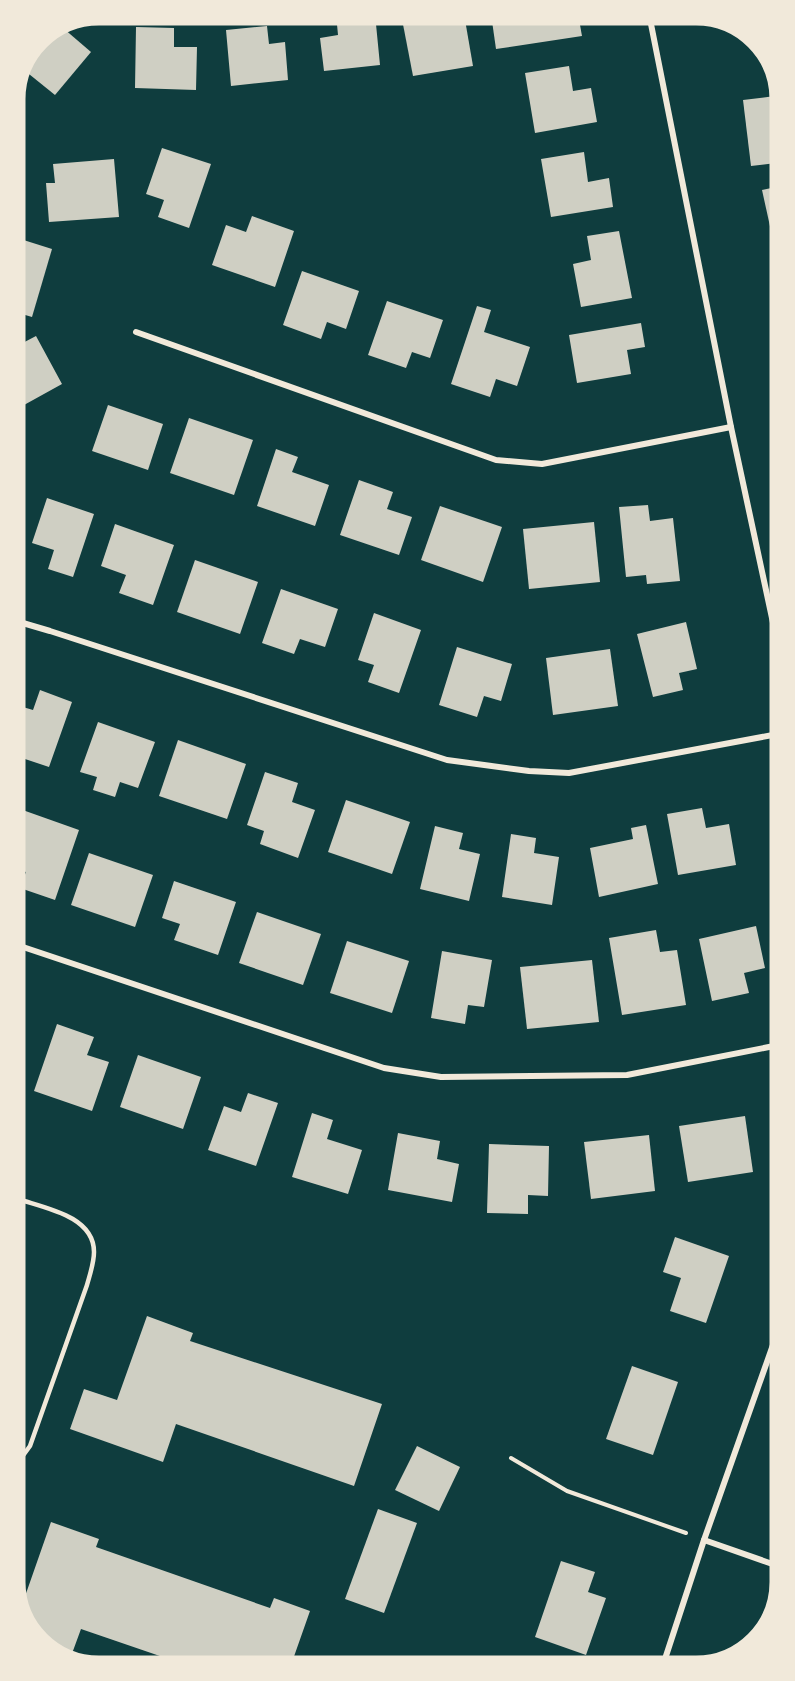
<svg xmlns="http://www.w3.org/2000/svg" width="795" height="1681" font-family="'Open Sans',sans-serif">
<style>
.building{fill:#cfcfc3}
.lines{fill:none;stroke-linecap:round;stroke-linejoin:round}
.path{stroke:#f1e9da;stroke-width:4}
.service{stroke:#f1e9da;stroke-width:4.5}
.minor{stroke:#f1e9da;stroke-width:6}
.rim{fill:none;stroke:#f1e9da;stroke-width:3}
</style>
<rect width="100%" height="100%" fill="#0f3d3e"/>
<!-- building -->
<g class="building">
<path d="M336,14h39l5,51 -56,6 -4,-33 18,-3z"/>
<path d="M401,14h63l9,52 -60,10z"/>
<path d="M491,14h87l4,22 -86,13z"/>
<path d="M267,26l2,18 16,-2 3,38 -57,6 -5,-56z"/>
<path d="M136,27l38,1v19h23l-1,43 -61,-2z"/>
<path d="M63,28l28,24 -36,43 -31,-25 15,-32z"/>
<path d="M569,66l4,25 18,-3 6,34 -62,11 -10,-60z"/>
<path d="M775,96l1,67 -25,3 -8,-66z"/>
<path d="M162,148l49,16 -22,64 -31,-11 6,-17 -18,-6z"/>
<path d="M584,152l4,30 21,-4 4,29 -62,10 -10,-58z"/>
<path d="M114,159l5,58 -70,5 -3,-39h9l-2,-19z"/>
<path d="M776,187v62h-1l-13,-59z"/>
<path d="M252,216l42,15 -19,56 -63,-22 14,-40 20,7z"/>
<path d="M619,231l13,67 -51,9 -8,-43 18,-4 -4,-24z"/>
<path d="M14,237l38,12 -20,68 -17,-5z"/>
<path d="M302,271l57,20 -13,38 -19,-7 -6,17 -38,-14z"/>
<path d="M387,301l56,19 -13,38 -18,-6 -6,16 -38,-13z"/>
<path d="M477,306l14,4 -7,22 46,15 -13,39 -21,-7 -6,18 -39,-13z"/>
<path d="M641,323l4,24 -18,3 4,24 -54,9 -8,-48z"/>
<path d="M36,336l26,48 -47,26v-53l2,-1 -2,-9z"/>
<path d="M108,405l55,19 -15,46 -56,-19z"/>
<path d="M189,418l64,22 -19,55 -64,-22z"/>
<path d="M276,449l22,8 -6,15 37,13 -14,41 -58,-20z"/>
<path d="M359,480l34,12 -6,17 25,8 -13,38 -59,-20z"/>
<path d="M47,498l47,16 -21,63 -25,-8 6,-19 -22,-7z"/>
<path d="M648,505l2,16 23,-3 7,63 -33,3 -1,-9 -20,2 -7,-70z"/>
<path d="M440,506l62,21 -19,55 -62,-22z"/>
<path d="M594,522l6,60 -71,7 -6,-60z"/>
<path d="M115,524l59,21 -21,60 -34,-12 7,-18 -25,-9z"/>
<path d="M195,560l63,22 -18,52 -63,-22z"/>
<path d="M281,589l57,20 -13,38 -25,-8 -6,15 -32,-11z"/>
<path d="M374,613l47,17 -22,63 -31,-11 6,-17 -16,-5z"/>
<path d="M686,622l11,47 -18,4 4,17 -30,7 -16,-63z"/>
<path d="M457,647l55,17 -11,37 -17,-5 -7,21 -38,-12z"/>
<path d="M610,649l8,57 -65,9 -7,-57z"/>
<path d="M40,690l32,12 -23,65 -33,-11v-51l17,5z"/>
<path d="M98,722l57,20 -17,46 -18,-6 -5,15 -22,-7 4,-13 -17,-5z"/>
<path d="M178,740l68,24 -19,55 -68,-23z"/>
<path d="M265,772l33,11 -6,19 23,8 -17,48 -38,-14 4,-13 -17,-6z"/>
<path d="M346,800l64,22 -18,52 -64,-22z"/>
<path d="M17,808l62,22 -24,70 -35,-12 6,-16 -9,-3z"/>
<path d="M702,808l4,20 23,-4 7,41 -58,10 -11,-61z"/>
<path d="M646,825l12,59 -59,13 -9,-49 43,-9 -2,-11z"/>
<path d="M435,826l28,7 -4,16 21,5 -11,47 -49,-12z"/>
<path d="M511,834l25,4 -2,15 25,4 -7,48 -50,-8z"/>
<path d="M89,853l64,22 -18,52 -64,-22z"/>
<path d="M174,881l62,21 -18,53 -44,-15 6,-16 -18,-6z"/>
<path d="M257,912l64,22 -18,51 -64,-22z"/>
<path d="M756,926l9,42 -21,5 5,20 -37,8 -13,-62z"/>
<path d="M656,930l4,22 17,-2 9,55 -64,10 -13,-77z"/>
<path d="M347,941l62,20 -17,52 -62,-20z"/>
<path d="M442,951l50,9 -8,47 -16,-2 -3,19 -34,-6z"/>
<path d="M592,960l7,62 -72,7 -7,-62z"/>
<path d="M57,1024l37,13 -7,18 22,7 -17,49 -58,-20z"/>
<path d="M138,1055l63,22 -18,52 -63,-22z"/>
<path d="M248,1093l30,10 -22,63 -48,-16 16,-44 17,6z"/>
<path d="M312,1113l21,7 -6,19 35,11 -14,44 -56,-17z"/>
<path d="M745,1116l8,56 -65,10 -9,-56z"/>
<path d="M398,1133l42,8 -3,18 22,5 -7,38 -64,-12z"/>
<path d="M649,1135l6,56 -64,8 -7,-57z"/>
<path d="M489,1144l60,2 -1,50 -20,-1v19l-41,-1z"/>
<path d="M675,1237l54,19 -23,67 -36,-12 11,-33 -18,-6z"/>
<path d="M147,1316l46,17 -3,8 192,63 -28,82 -178,-62 -13,38 -93,-33 14,-40 33,11z"/>
<path d="M632,1366l46,16 -25,73 -47,-16z"/>
<path d="M417,1446l43,21 -21,44 -44,-21z"/>
<path d="M378,1509l39,14 -33,90 -39,-14z"/>
<path d="M51,1522l48,17 -3,8 174,61 4,-10 36,13 -19,54 -102,1 -108,-37 -11,30 -23,-9 -27,-35v-11l2,1z"/>
<path d="M561,1561l34,11 -7,20 18,6 -20,57 -51,-18z"/>
<path d="M736,1644l10,3 -15,12z"/>
</g>
<g class="lines">
<!-- path -->
<path class="path" d="M511,1458l56,33 119,42"/>
<!-- service -->
<path class="service" d="M18,1199c27,9 76,17 76,53 0,11 -4,22 -7,33l-57,161 -11,15"/>
<!-- minor -->
<g class="minor">
<path d="M649,14l82,413 47,219"/>
<path d="M136,332l360,128 46,4 189,-37"/>
<path d="M16,621l34,10 397,129 82,11 40,2 209,-39"/>
<path d="M17,945l367,123 57,9 186,-2 152,-30"/>
<path d="M704,1540l77,27"/>
<path d="M664,1662l40,-122 76,-215"/>
</g>
</g>
<!-- crop -->
<path d="M0 0H795V1681H0ZM99 24H696A75 75 0 0 1 771 99V1582A75 75 0 0 1 696 1657H99A75 75 0 0 1 24 1582V99A75 75 0 0 1 99 24Z" fill="#f1e9da" fill-rule="evenodd"/>
<path class="rim" d="M99 24H696A75 75 0 0 1 771 99V1582A75 75 0 0 1 696 1657H99A75 75 0 0 1 24 1582V99A75 75 0 0 1 99 24Z"/>
</svg>
